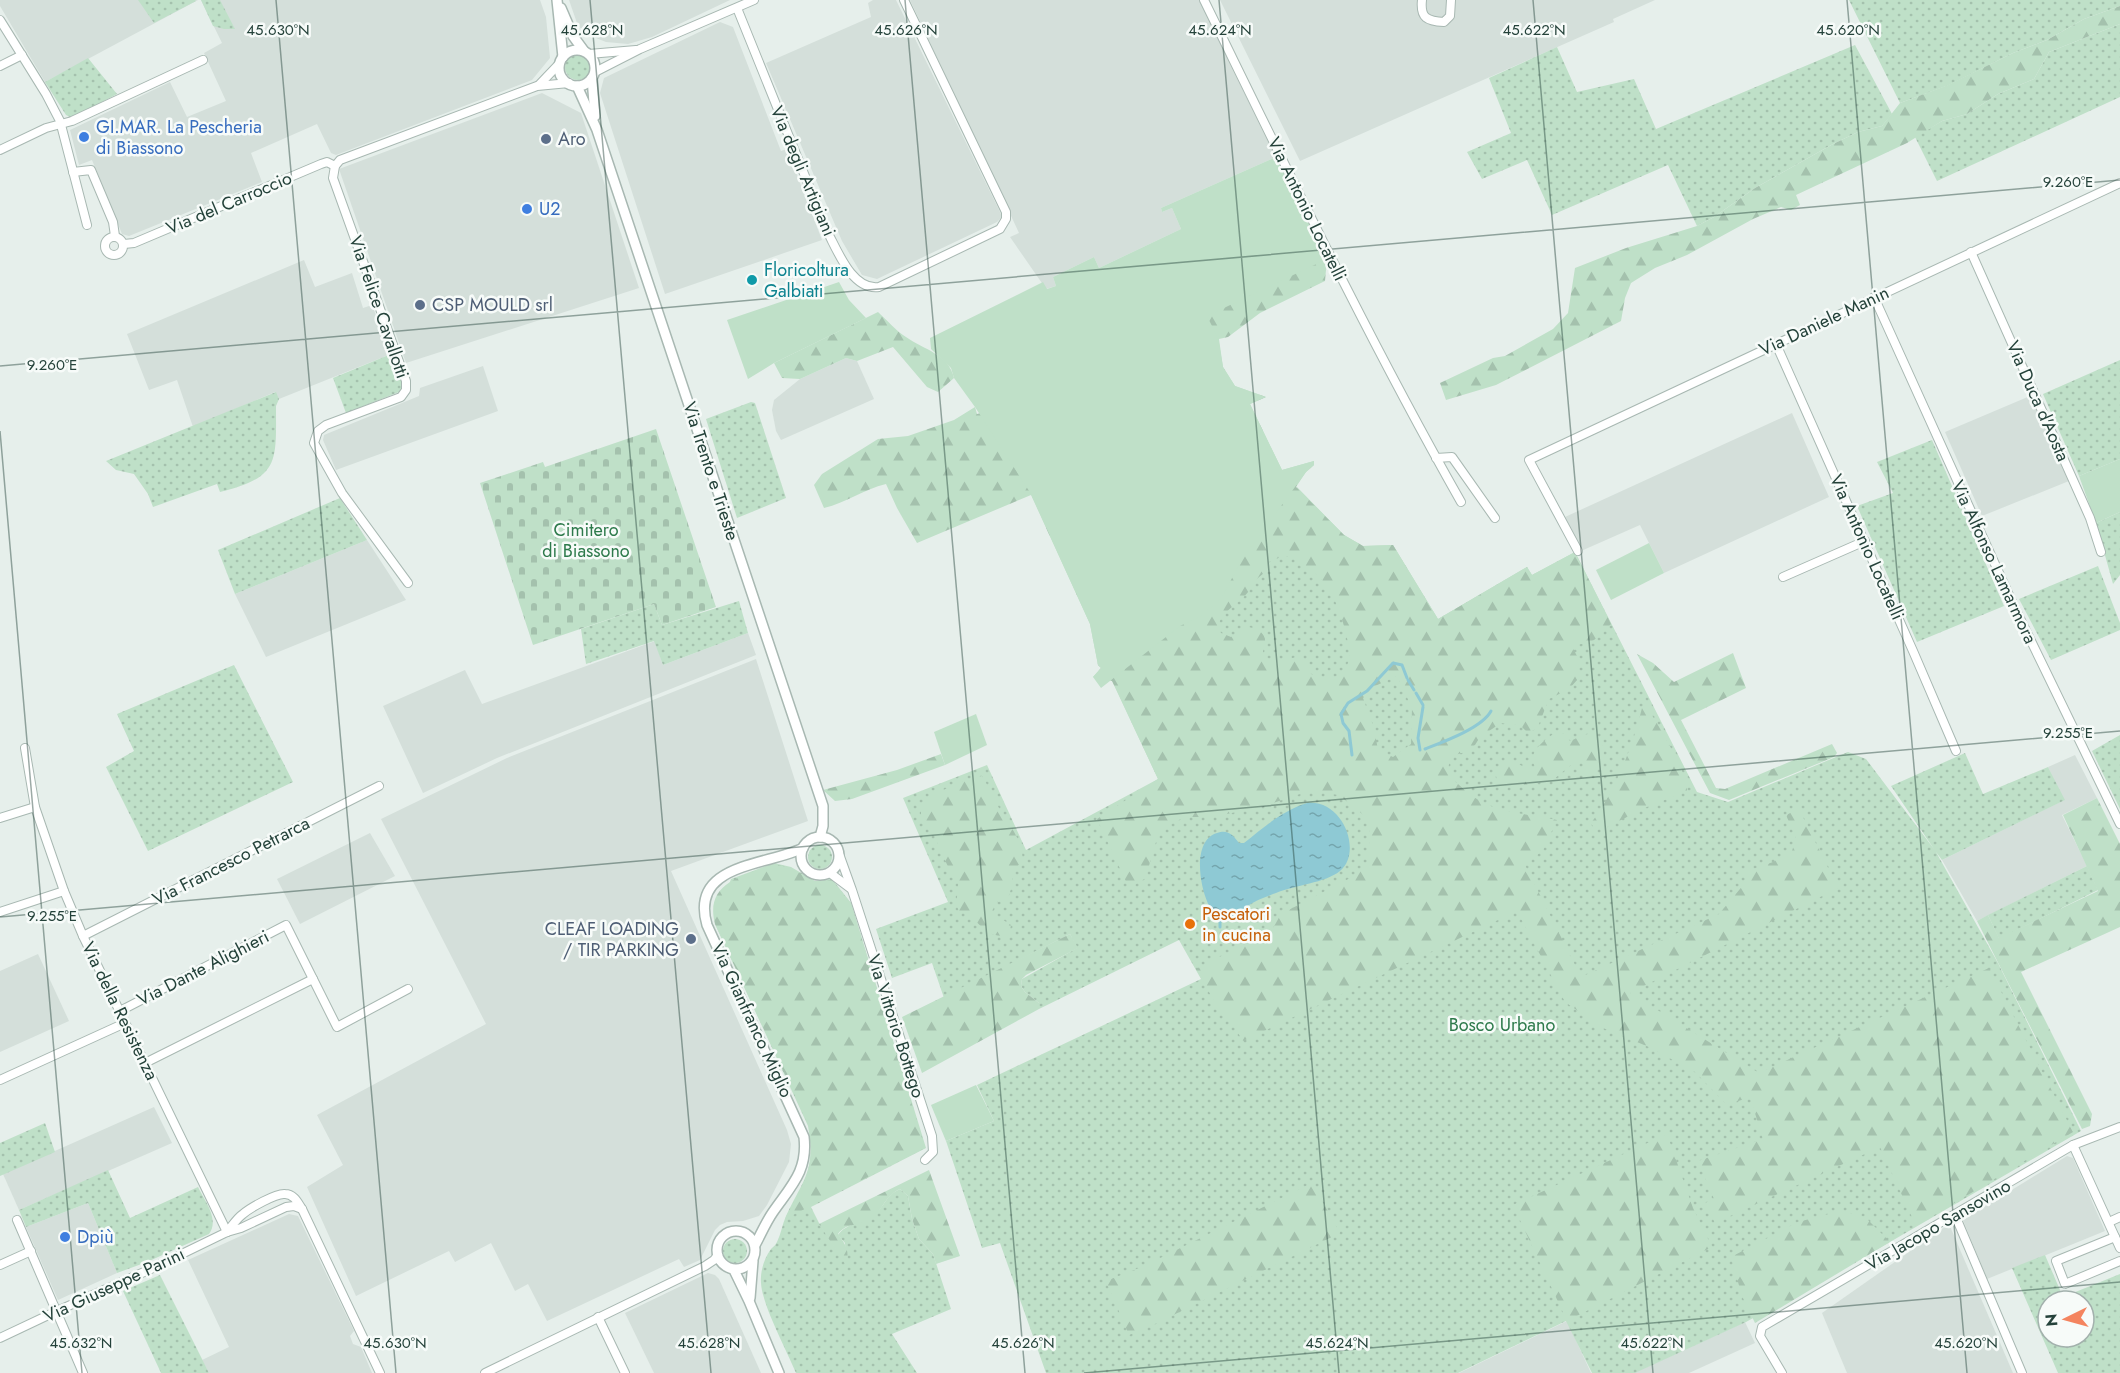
<svg xmlns="http://www.w3.org/2000/svg" width="2120" height="1373" font-family="Jost,sans-serif">
<style>
.built{fill:#d4dfda}
.grass{fill:url(#grass-dots);fill-rule:evenodd}
.forest{fill:url(#forest-firs);fill-rule:evenodd}
.cemetery{fill:url(#cemetery-stones)}
.garden{fill:#bfe0c8}
.water{fill:url(#water-ripples)}
.lines{fill:none;stroke-linecap:round;stroke-linejoin:round}
.stream{stroke:#8ec9d4;stroke-width:3}
.minor-casing{stroke:#a8b8b2;stroke-width:10}
.tertiary-casing{stroke:#a8b8b2;stroke-width:12}
.minor{stroke:#fff;stroke-width:8}
.tertiary{stroke:#fff;stroke-width:9}
.ticks{fill:none;stroke:#24423a;stroke-width:1.5;stroke-opacity:0.45}
.shop-dot{fill:#3f7fe0;stroke:#f7fbf9;stroke-width:2}
.service-dot{fill:#5c6f8a;stroke:#f7fbf9;stroke-width:2}
.culture-dot{fill:#0f9aa8;stroke:#f7fbf9;stroke-width:2}
.food-dot{fill:#e8710a;stroke:#f7fbf9;stroke-width:2}
.labels{text-anchor:middle;dominant-baseline:central;stroke-width:5;stroke-linejoin:round;paint-order:stroke}
.shop-label{font-size:18px;fill:#366cbe;stroke:#f7fbf9;text-anchor:start}
.service-label{font-size:18px;fill:#4e5e75;stroke:#f7fbf9;text-anchor:start}
.street-label{font-size:18px;fill:#24423a;stroke:#f7fbf9}
.culture-label{font-size:18px;fill:#0d838f;stroke:#f7fbf9;text-anchor:start}
.park-label{font-size:18px;fill:#2d7a4b;stroke:#f7fbf9}
.food-label{font-size:18px;fill:#c56008;stroke:#f7fbf9;text-anchor:start}
.ticks-label{font-size:15px;text-anchor:middle;fill:#24423a;stroke:#f7fbf9;stroke-width:5;stroke-linejoin:round;paint-order:stroke}
</style>
<defs>
<pattern id="grass-dots" width="8" height="8" patternUnits="userSpaceOnUse" patternTransform="scale(1.5)"><rect width="8" height="8" fill="#bfe0c8"/><path d="M2 2h.1M6 6h.1" fill="none" stroke="#a4c1ad" stroke-width="1.8" stroke-linecap="round"/></pattern>
<pattern id="forest-firs" width="22" height="20" patternUnits="userSpaceOnUse" patternTransform="scale(1.5)"><rect width="22" height="20" fill="#bfe0c8"/><path d="M5 1l3.5 6h-7zM16 11l3.5 6h-7z" fill="#a4c1ad"/></pattern>
<pattern id="cemetery-stones" width="16" height="16" patternUnits="userSpaceOnUse" patternTransform="scale(1.5)"><rect width="16" height="16" fill="#bfe0c8"/><path d="M2 7V4a2 2 0 0 1 4 0v3zM10 15v-3a2 2 0 0 1 4 0v3z" fill="#a4c1ad"/></pattern>
<pattern id="water-ripples" width="26" height="14" patternUnits="userSpaceOnUse" patternTransform="scale(1.5)"><rect width="26" height="14" fill="#8ec9d4"/><path d="M2 4q2-2 4 0t4 0M15 11q2-2 4 0t4 0" fill="none" stroke="#74a5ad"/></pattern>
</defs>
<rect width="100%" height="100%" fill="#e6efeb"/>
<!-- built -->
<g class="built">
<path d="M0,0h198l-153,82 -45,-76z"/>
<path d="M201,0h339l6,17 4,41 -18,22 -196,75 -5,-2 -14,-29 -66,29 11,29 -133,54 -7,-2 -30,-74 -13,5 -9,-35 100,-48 17,35 39,-16 -22,-48 18,-10z"/>
<path d="M569,0h161l-78,37 -24,7 -22,-2 -15,-6 -13,-10z"/>
<path d="M873,0h23l105,214v4l-4,4 -120,57 -15,-4 -20,-34 -76,-178 105,-46 -3,-14z"/>
<path d="M910,0h289l77,157 -115,51 1,4 10,-4 9,21 -82,39 -5,-11 -41,20 3,9 -10,3 -36,-52 9,-4z"/>
<path d="M1220,0h435l-42,19 1,3 -314,139z"/>
<path d="M720,22l13,5 48,124 6,-2 35,91 -157,54 -65,-201 4,-15z"/>
<path d="M542,93l39,20 58,175 -233,75 -67,-194z"/>
<path d="M304,260l11,27 37,-14 11,35 9,-3 19,49 -112,45 -4,-7 -82,35 -16,-47 -28,10 -22,-56z"/>
<path d="M846,358l11,3 17,38 -93,41 -5,-9 -4,-21 2,-10 26,-21z"/>
<path d="M483,366l15,45 -162,59 -13,-30 1,-5 95,-39 1,-8z"/>
<path d="M2030,396l39,85 -87,35 -37,-84z"/>
<path d="M1792,413l37,84 -165,76 -24,-48 -59,26 -16,-34z"/>
<path d="M367,540l39,60 -140,57 -31,-63z"/>
<path d="M748,633l8,22 -259,103 -74,35 -40,-87 82,-36 17,34 173,-63 8,24z"/>
<path d="M756,659l52,162 -137,50 116,259 4,14 -2,18 -22,43 -8,11 -16,5 -16,1 -7,3 -5,5 -15,30 -16,7 -5,-8 -132,62 -19,-37 -13,7 -24,-48 -36,19 -6,-11 -93,45 -49,-109 36,-22 -26,-50 169,-91 -105,-205 126,-61z"/>
<path d="M2075,755l22,43 -35,17 25,51 -110,55 -35,-61 122,-60 -16,-33z"/>
<path d="M370,833l25,43 -95,48 -23,-45z"/>
<path d="M38,954l31,67 -69,31v-81z"/>
<path d="M154,1107l18,36 -153,67 -16,-36z"/>
<path d="M2067,1156l6,2 32,73 -118,48 -24,-59z"/>
<path d="M88,1203l29,70 -59,27 -32,-73z"/>
<path d="M289,1214l9,2 56,115 -4,5 3,8 8,3 11,26h-163l-7,-13 27,-13 -41,-87z"/>
<path d="M1949,1224l64,149h-166l-25,-60z"/>
<path d="M708,1273l7,2 4,4 42,94h-107l-29,-60z"/>
<path d="M1567,1321l24,52h-132z"/>
<path d="M1745,1322l10,21 -66,30h-55z"/>
</g>
<!-- grass -->
<g class="grass">
<path d="M138,0h57l1,1 -42,22z"/>
<path d="M201,0h19l15,29h-11l-11,-3z"/>
<path d="M1849,0h271v6l-36,13 -37,21 -34,13 -64,32 -49,18z"/>
<path d="M2120,24v73l-183,84 -22,-44 27,-16 25,-7 31,-20 36,-15 15,-27z"/>
<path d="M1855,45l37,69 -10,12 -24,6 -25,12 -78,44 -41,29 -17,9 -29,-61 -116,50 -25,-55 -45,19 -15,-27 44,-19 -22,-55 68,-31 20,45 57,-13 22,50z"/>
<circle cx="578" cy="67" r="13"/>
<path d="M88,58l29,36 -45,24 -6,-3 -21,-33z"/>
<path d="M391,354l12,32 -4,6 -53,21 -13,-35z"/>
<path d="M2120,360v99l-41,17 -36,-82z"/>
<path d="M276,392l3,7 -3,7c0,56 4,71 -56,86l-3,-8 -64,23 -5,-13 -14,-20 -18,-4 -10,-9z"/>
<path d="M751,402l4,1 31,95 -49,20 -31,-99z"/>
<path d="M1932,440l72,166 -87,36 -60,-136 36,-13 -16,-31z"/>
<path d="M1297,487l47,48 19,11 30,-1 45,74 89,-52 5,8 43,-23 122,240 31,10 120,-50 18,7 68,90 -43,-63 74,-33 18,41 65,-27 17,33 -123,60 -6,-8 62,111 83,168 -191,111 -144,80 -111,51h-43l-26,-52 -108,52h-412l-46,-130 -18,5 -36,-107 48,-20 -17,-36 224,-106 -22,-39 -140,69v-6l-14,-11 -4,-6 1,-7 55,-31 -7,-14 -126,64 -12,-35 -40,15 -16,-49 72,-27 -45,-104 84,-33 39,85 132,-71 -46,-99 124,-111z"/>
<path d="M340,498l27,42 -132,54 -17,-44z"/>
<path d="M2120,512v63l-7,9 -17,-61z"/>
<path d="M2098,566l22,57v7l-69,30 -32,-61z"/>
<path d="M739,601l9,32 -85,32 -9,-24 -68,23 -5,-35 73,-25 8,21z"/>
<path d="M234,665l59,117 -145,69 -42,-84 28,-16 -17,-37z"/>
<path d="M2120,735v74l-28,-58z"/>
<circle cx="820" cy="857" r="12"/>
<path d="M774,863l17,4 24,14 17,-2 19,24 75,245 -115,59 8,16 27,41 -1,-21 -7,-8c9,-13 26,-11 38,-22 10,-9 10,-18 24,-24l8,7 4,23 7,20 14,15 18,55 -59,25 25,39h-121c-9,-22 -34,-68 -35,-90 -1,-11 3,-25 10,-34 4,-4 3,-2 6,-7 4,-8 5,-17 9,-26 18,-38 30,-46 22,-90l-93,-202 16,-45z"/>
<path d="M2087,866l11,24 -99,49 -11,-24z"/>
<path d="M45,1123l10,29 -55,24v-33z"/>
<path d="M108,1170l22,48 68,-31c6,13 22,32 11,47l-62,28 -30,11 -29,-70 -62,24 -7,-17z"/>
<circle cx="735" cy="1251" r="12"/>
<path d="M2045,1255l18,42 57,-23v99h-62l-46,-105zM2048,1301h36v36h-36z"/>
<path d="M160,1275l49,98h-48l-38,-82z"/>
</g>
<!-- forest -->
<g class="forest">
<path d="M2120,6v18l-71,28 -15,27 -36,15 -31,20 -25,7 -35,22 -111,52 4,10 -9,5 -10,-3 -28,12 -66,36 -32,13 -24,15 -6,15 -4,23 -125,64 -50,15 -6,-17 53,-25 12,-2 48,-27 15,-16 7,-45 51,-20 71,-22 17,-9 41,-29 78,-44 25,-12 24,-6 18,-23 48,-18 65,-32 34,-13 37,-21z"/>
<path d="M1287,171l40,88 -2,22 -65,32 -32,24 -9,2 4,28 12,19 31,11 -16,7 32,66 32,-9v4l-8,7 -10,15 48,48 19,11 30,-1 45,74 89,-52 5,8 43,-23 36,72c-14,16 -19,20 -40,21l6,11 1,23 -9,10 -20,10 -12,30 -10,3 -8,-8 -6,1 -12,-2 -21,14 -5,8 -10,7 -13,4c-6,12 -4,19 6,28 32,31 58,27 99,36l-14,30 -18,15 56,112 138,-63 26,-31v-11l28,-10 19,-11 4,-13 -10,-23 13,-6 39,79 -208,105 129,80 230,-105 84,164 -157,94 -36,-79 -165,76 -10,-20 9,-4 -16,-38 65,-22 -13,-42 -23,8 -32,-33 -46,-25 -46,-19 -38,-26 -48,-91 -274,130 -12,-19 -9,-7 -26,-46 76,-39 9,-16 75,-39 12,-14 2,-28 -4,-16 -27,-22 -30,-4 -45,15 -51,11h-28l-24,12 -8,21 -7,28 -17,10 -32,-69 61,-40 -46,-98 -19,-4 8,-9 -3,-3 -8,-41 -59,-129 -114,48 -20,-35 -11,-24c-22,5 -40,19 -62,24l-10,-23 8,-11 56,-35 30,-3 46,-16 21,-13 2,7 202,-53zM1288,556c12,6 29,17 38,28 10,13 28,63 22,79 -5,16 -26,21 -38,10 -4,-5 -6,-11 -9,-16 -14,0 -31,11 -38,-5 0,-3 2,-6 2,-9 2,-11 -13,-18 -22,-15 -4,2 -7,6 -12,9l-10,-4c-11,-21 28,-30 32,-51l11,-9 5,-11 12,-5zM1397,676l15,32 -1,36 -18,13 -15,-7 -4,-22 -11,-30 12,-12z"/>
<path d="M878,312c9,8 18,19 28,25 18,13 43,17 48,41l-16,14 -11,-5 -34,-40 -36,14 -11,-3 -46,21 -18,-1 -8,-15z"/>
<path d="M1733,653l13,35 -65,32 35,68 9,1 107,-45 5,9 -3,4 -105,43 -19,-7 -73,-139 16,9 21,19z"/>
<path d="M1642,708h6c11,20 39,62 39,83l-45,18 -34,18 -13,3 -4,-7c24,-31 42,-77 51,-115z"/>
<path d="M1556,732l9,2 5,7c5,-2 12,-6 18,-7 18,-2 18,21 12,33 -2,4 -7,6 -11,9l-5,-3 -1,-13h-6l-23,19 -16,4 -39,5 -4,-16 12,-14 23,12 6,-2c-11,-15 9,-28 20,-36z"/>
<path d="M941,754l4,11 -93,34 -17,2 -12,-11 74,-20z"/>
<path d="M982,776c7,11 12,23 18,34 8,13 20,27 22,43 2,9 -5,14 -11,19l2,10 -5,17 -14,4v11l17,11 -2,10c-29,5 -28,-19 -50,-24 -5,-10 0,-18 -1,-28 -1,-5 -6,-8 -8,-12 -5,-13 -15,-26 -14,-40l-15,-16v-10c17,-14 39,-25 61,-29z"/>
<path d="M2097,798l23,46v83l-99,45 71,142 -2,12 -8,3 -105,-208 11,-6 11,23 99,-47 -35,-76z"/>
<path d="M774,864l17,4 24,14 17,-2 19,23 74,245 -140,71c19,-38 31,-50 24,-93l-94,-202c-11,-42 29,-48 59,-60z"/>
<path d="M1070,934l8,14 -52,27 -4,4 -1,7 4,6 14,11v6l-117,64 -20,-56z"/>
<path d="M1667,1134l26,74 19,39 -145,74 -54,-116z"/>
<path d="M929,1170l31,86 -24,8 -3,-10 -14,-15 -7,-20 -4,-23 -8,-7c-17,8 -17,23 -31,31 -12,6 -23,3 -31,14 8,11 12,17 8,31l-27,-41z"/>
<path d="M1312,1183l28,50 -185,91 -26,11 -23,-54 38,-15z"/>
<path d="M1840,1211l25,6 25,25 -135,81 -13,-27 -11,-39 67,-35z"/>
</g>
<!-- cemetery -->
<path class="cemetery" d="M656,429l60,178 -54,18 -8,-21 -121,41 -53,-162 63,-21 2,5z"/>
<!-- garden -->
<g class="garden">
<path d="M1276,157l11,14 40,88 -120,57 11,22 5,29 12,19 31,11 -16,7 32,66 32,-9v4l-8,7 -64,87 -21,40 -22,18 -19,9 -79,62 -8,-11 8,-9 -3,-3 -8,-41 -59,-130 -56,-87 -21,-29 -3,-10 -20,-19 -1,-11 113,-56 4,7 9,-3 -3,-9 41,-20 5,11 82,-39 -9,-21 -10,4 -1,-4z"/>
<path d="M839,282l10,18 17,18 -92,45 -26,16 -21,-59z"/>
<path d="M2120,459v53l-24,11 -17,-47z"/>
<path d="M1649,543l15,30 -53,27 -15,-30z"/>
<path d="M976,714l11,31 -42,20 -11,-33z"/>
<path d="M976,1085l18,36 -48,20 -15,-36z"/>
</g>
<!-- water -->
<path class="water" d="M1307,803c36,-4 56,49 33,68 -15,12 -45,14 -64,22 -11,4 -24,9 -33,16 -5,4 -11,13 -19,13 -18,-1 -40,-79 -7,-89 11,-4 16,2 22,10h5c20,-16 38,-32 63,-40z"/>
<g class="lines">
<!-- stream -->
<g class="stream">
<path d="M1408,680l6,10"/>
<path d="M1368,690l25,-27 9,2 5,13"/>
<path d="M1416,693l7,12"/>
<path d="M1425,749c18,-7 57,-21 66,-38"/>
<path d="M1420,750l-2,-12 5,-31"/>
<path d="M1352,755l-3,-24 -6,-8 -2,-9 7,-11 19,-12"/>
<path d="M1220,920v7"/>
</g>
<!-- minor casing -->
<g class="minor-casing">
<g id="minor">
<path d="M1204,0c83,169 164,338 257,502"/>
<path d="M1422,0c-2,18 5,21 22,22l6,-6 1,-16"/>
<path d="M737,8l91,225c10,19 25,58 51,54l121,-58 6,-10v-7l-102,-212"/>
<path d="M0,20l46,74 14,27 27,104"/>
<path d="M589,54l47,-4"/>
<path d="M0,66l22,-11"/>
<path d="M595,72l45,-23 114,-49"/>
<path d="M539,85l21,-22"/>
<path d="M0,150l46,-22 26,-7 131,-61"/>
<path d="M73,172l18,-2 22,52 2,14"/>
<circle cx="114" cy="246" r="9"/>
<path d="M124,244l10,-1 187,-79 6,-2 8,4"/>
<path d="M1971,252l119,266 11,34"/>
<path d="M1874,297l140,309 106,218"/>
<path d="M1776,344l137,307 43,100"/>
<path d="M1436,458l16,-1 43,61"/>
<path d="M1578,551l-49,-91 591,-277"/>
<path d="M1783,577l82,-36"/>
<path d="M408,583l-66,-90 -28,-50 4,-12 8,-6 75,-28 5,-7v-9l-73,-203 2,-12 5,-6 197,-74 32,-3"/>
<path d="M25,748l10,59 29,84 19,45 144,296"/>
<path d="M0,818l35,-11"/>
<path d="M838,851l14,39 80,246 1,16 -8,8"/>
<path d="M830,873l20,15"/>
<path d="M0,912l64,-21"/>
<path d="M83,936l296,-150"/>
<path d="M120,1011l166,-86 51,102 71,-38"/>
<path d="M145,1063l168,-84"/>
<path d="M0,1080l125,-57"/>
<path d="M2073,1145l47,103"/>
<path d="M1955,1215l67,158"/>
<path d="M17,1220l66,153"/>
<path d="M2109,1222l11,-5"/>
<path d="M227,1232c5,-6 10,-14 16,-18 7,-6 33,-21 42,-20 9,0 13,9 17,15l78,164"/>
<path d="M2115,1237l-59,24 9,23 55,-23"/>
<path d="M0,1265l31,-14"/>
<path d="M598,1317l27,56"/>
<path d="M0,1338l57,-27 96,-43 74,-36 14,-4 45,-21 8,-1 8,3"/>
<path d="M485,1373l220,-107 9,-6 4,-5"/>
<path d="M1782,1373l-22,-37 2,-9 311,-182 47,-18"/>
</g>
</g>
<!-- tertiary casing -->
<g class="tertiary-casing">
<g id="tertiary">
<path d="M557,0l6,57"/>
<path d="M561,8l12,28 11,15"/>
<circle cx="577" cy="68" r="18"/>
<path d="M592,78l3,38"/>
<path d="M577,86l20,44 226,676v20l-3,11"/>
<circle cx="820" cy="856" r="19"/>
<circle cx="736" cy="1250" r="19"/>
<path d="M755,1245c6,-11 11,-23 18,-33 18,-26 35,-41 31,-75l-97,-212c-18,-62 60,-59 96,-77"/>
<path d="M734,1270l15,31 30,72"/>
<path d="M750,1298l3,-37"/>
</g>
</g>
<!-- minor -->
<use href="#minor" class="minor"/>
<!-- tertiary -->
<use href="#tertiary" class="tertiary"/>
</g>
<!-- ticks -->
<path class="ticks" d="M276,0l120,1373M590,0l121,1373M905,0l120,1373M1219,0l120,1373M1533,0l120,1373M1847,0l120,1373M0,366l2120,-186M0,431l82,942M0,917l2120,-186M1084,1373l1036,-91"/>
<!-- markers -->
<g class="shop-dot">
<circle cx="84" cy="137" r="6"/>
<circle cx="527" cy="209" r="6"/>
<circle cx="65" cy="1237" r="6"/>
</g>
<g class="service-dot">
<circle cx="546" cy="139" r="6"/>
<circle cx="420" cy="305" r="6"/>
<circle cx="691" cy="939" r="6"/>
</g>
<circle class="culture-dot" cx="752" cy="280" r="6"/>
<circle class="food-dot" cx="1190" cy="924" r="6"/>
<g class="labels">
<!-- shop labels -->
<g class="shop-label">
<text x="96" y="127">GI.MAR. La Pescheria<tspan x="96" dy="21">di Biassono</tspan></text>
<text x="539" y="209">U2</text>
<text x="77" y="1237">Dpiù</text>
</g>
<!-- service labels -->
<g class="service-label">
<text x="558" y="139">Aro</text>
<text x="432" y="305">CSP MOULD srl</text>
<text x="679" y="929" text-anchor="end">CLEAF LOADING<tspan x="679" dy="21">/ TIR PARKING</tspan></text>
</g>
<!-- street labels -->
<g class="street-label">
<text transform="translate(803 171) rotate(67)">Via degli Artigiani</text>
<text transform="translate(229 203) rotate(-23)">Via del Carroccio</text>
<text transform="translate(1307 209) rotate(64)">Via Antonio Locatelli</text>
<text transform="translate(379 307) rotate(71)">Via Felice Cavallotti</text>
<text transform="translate(1824 321) rotate(-25)">Via Daniele Manin</text>
<text transform="translate(2038 401) rotate(66)">Via Duca d'Aosta</text>
<text transform="translate(711 471) rotate(72)">Via Trento e Trieste</text>
<text transform="translate(1867 547) rotate(66)">Via Antonio Locatelli</text>
<text transform="translate(1994 562) rotate(65)">Via Alfonso Lamarmora</text>
<text transform="translate(231 861) rotate(-27)">Via Francesco Petrarca</text>
<text transform="translate(203 968) rotate(-27)">Via Dante Alighieri</text>
<text transform="translate(120 1011) rotate(64)">Via della Resistenza</text>
<text transform="translate(752 1020) rotate(65)">Via Gianfranco Miglio</text>
<text transform="translate(896 1026) rotate(72)">Via Vittorio Bottego</text>
<text transform="translate(1938 1225) rotate(-30)">Via Jacopo Sansovino</text>
<text transform="translate(114 1285) rotate(-25)">Via Giuseppe Parini</text>
</g>
<!-- culture labels -->
<g class="culture-label">
<text x="764" y="270">Floricoltura<tspan x="764" dy="21">Galbiati</tspan></text>
</g>
<!-- park labels -->
<g class="park-label">
<text x="586" y="530">Cimitero<tspan x="586" dy="21">di Biassono</tspan></text>
<text x="1502" y="1025">Bosco Urbano</text>
</g>
<!-- food labels -->
<g class="food-label">
<text x="1202" y="914">Pescatori<tspan x="1202" dy="21">in cucina</tspan></text>
</g>
</g>
<g class="ticks-label">
<text x="278" y="35">45.630°N</text>
<text x="592" y="35">45.628°N</text>
<text x="906" y="35">45.626°N</text>
<text x="1220" y="35">45.624°N</text>
<text x="1534" y="35">45.622°N</text>
<text x="1848" y="35">45.620°N</text>
<text x="2068" y="187">9.260°E</text>
<text x="52" y="370">9.260°E</text>
<text x="2068" y="738">9.255°E</text>
<text x="52" y="921">9.255°E</text>
<text x="81" y="1348">45.632°N</text>
<text x="395" y="1348">45.630°N</text>
<text x="709" y="1348">45.628°N</text>
<text x="1023" y="1348">45.626°N</text>
<text x="1337" y="1348">45.624°N</text>
<text x="1652" y="1348">45.622°N</text>
<text x="1966" y="1348">45.620°N</text>
</g>
<!-- north arrow -->
<g transform="translate(2066 1319) rotate(265)"><circle r="28" fill="#f7fbf9" stroke="#a3b1ad" stroke-width="1.5"/>
<path d="M0-4.5L10 22L0 15L-10 22Z" fill="#f4845f"/>
<text y="-9" font-size="16" font-weight="bold" text-anchor="middle" fill="#24423a">N</text>
</g>
</svg>
